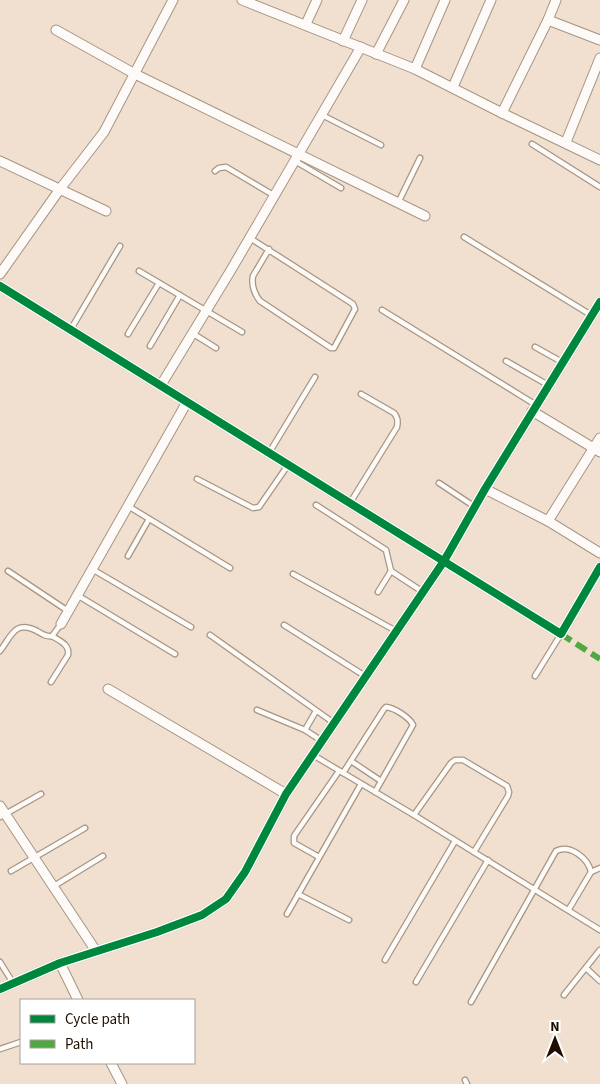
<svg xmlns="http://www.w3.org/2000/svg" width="600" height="1084" font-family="'Source Sans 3',sans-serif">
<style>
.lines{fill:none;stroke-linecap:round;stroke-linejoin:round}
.lane-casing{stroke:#a59684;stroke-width:7}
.street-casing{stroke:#a59684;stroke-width:11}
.lane{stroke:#fdfaf8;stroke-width:4.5}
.street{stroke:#fdfaf8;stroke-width:9}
.quiet{stroke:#52a840;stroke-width:6;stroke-dasharray:12 6;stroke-linecap:butt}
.cycleway-casing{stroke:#fff;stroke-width:11}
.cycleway{stroke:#00873e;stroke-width:8}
</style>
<rect width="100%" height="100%" fill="#f1e0cf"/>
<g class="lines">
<!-- lane casing -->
<g class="lane-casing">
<g id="lane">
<path d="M322,115l59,30"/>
<path d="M532,144l68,43"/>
<path d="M295,161l46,27"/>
<path d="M215,171l4,-3 7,-1 49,29"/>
<path d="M398,203l22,-45"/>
<path d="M464,237l127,78"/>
<path d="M250,238l103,66 2,5 -21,39h-3l-71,-47c-5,-6 -9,-16 -7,-25l16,-27"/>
<path d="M139,271l103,61"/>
<path d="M382,310l154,95"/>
<path d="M71,329l49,-83"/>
<path d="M192,333l24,15"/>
<path d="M128,334l31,-51"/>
<path d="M150,346l30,-51"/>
<path d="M535,347l27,15"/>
<path d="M506,361l42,24"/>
<path d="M269,453l46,-76"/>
<path d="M197,479l56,29 6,-1 29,-42"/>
<path d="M439,483l36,24"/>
<path d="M350,503l47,-76c1,-6 1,-9 -3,-14l-33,-19"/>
<path d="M316,505l70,45 5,21 32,21"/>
<path d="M128,506l102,62"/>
<path d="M128,556l21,-37"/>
<path d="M92,569l99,58"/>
<path d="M8,571l60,40"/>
<path d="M293,574l103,57"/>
<path d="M378,592l13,-21"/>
<path d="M77,595l98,59"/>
<path d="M284,625l81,51"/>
<path d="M210,635l124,88"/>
<path d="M0,651c12,-16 15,-31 37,-20 5,3 9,6 15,5l9,-12"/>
<path d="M535,676l26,-42"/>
<path d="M51,682l17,-27c2,-10 -8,-14 -16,-19"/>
<path d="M257,710l48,20 17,11"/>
<path d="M305,730l11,-19"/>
<path d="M313,755l101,60 186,115"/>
<path d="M351,761l30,20"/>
<path d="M343,773l41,-64 2,-2c9,1 24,11 27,18l-38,67"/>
<path d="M414,815l37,-52 4,-3h8l44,26 2,6 -1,4 -34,56"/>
<path d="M0,817l41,-23"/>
<path d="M319,857l-25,-14v-7l45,-65"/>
<path d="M11,871l74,-43"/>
<path d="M591,872l9,-4"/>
<path d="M54,886l49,-30"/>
<path d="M298,894l51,26"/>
<path d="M287,914l74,-130"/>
<path d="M385,960l70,-119"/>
<path d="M0,962l13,21"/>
<path d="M586,968l14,13"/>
<path d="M416,982l72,-122"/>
<path d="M564,995l36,-45"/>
<path d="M471,1002l85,-151c14,-7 32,7 35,21l-22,37"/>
<path d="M0,1049l21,-7"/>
<path d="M465,1080l2,4"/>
</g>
</g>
<!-- street casing -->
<g class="street-casing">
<g id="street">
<path d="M242,0l173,69 87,44 98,47"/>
<path d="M548,20l52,20"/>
<path d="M306,24l11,-24"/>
<path d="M56,30l79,44 290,142"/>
<path d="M343,41l19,-41"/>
<path d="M376,54l28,-54"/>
<path d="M415,69l30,-69"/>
<path d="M453,87l38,-87"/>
<path d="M502,113l46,-93 8,-20"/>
<path d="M566,142l34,-84"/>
<path d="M0,161l106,50"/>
<path d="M0,274l60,-85 44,-57 69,-132"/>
<path d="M0,286l561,348 39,-67"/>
<path d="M161,385l70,-115 130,-223"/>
<path d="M532,411l68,41"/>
<path d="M485,489l63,32 52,32"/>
<path d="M548,521l52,-83"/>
<path d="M61,624l126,-222"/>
<path d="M108,689l178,105"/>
<path d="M0,806l96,145"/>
<path d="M60,963l18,37"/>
<path d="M0,989l60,-26 97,-31 45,-17 24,-16 19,-27 41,-78 158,-233 41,-72 115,-187"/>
<path d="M111,1063l11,21"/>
</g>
</g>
<!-- lane -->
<use href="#lane" class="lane"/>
<!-- street -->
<use href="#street" class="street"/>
<!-- quiet -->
<path class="quiet" d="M561,634l39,25"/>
<!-- cycleway casing -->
<g class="cycleway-casing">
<g id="cycleway">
<path d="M0,286l561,348 39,-67"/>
<path d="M0,989l60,-26 97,-31 45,-17 24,-16 19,-27 41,-78 158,-233 41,-72 115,-187"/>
</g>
</g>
<!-- cycleway -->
<use href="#cycleway" class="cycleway"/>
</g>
<!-- legend -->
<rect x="20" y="999" width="175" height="65" fill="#ffffff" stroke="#a59f99"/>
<rect x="30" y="1015" width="25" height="8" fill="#00873e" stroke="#a59f99"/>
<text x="65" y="1024" font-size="15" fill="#1e0e00">Cycle path</text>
<rect x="30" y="1040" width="25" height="8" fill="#52a840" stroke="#a59f99"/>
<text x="65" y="1049" font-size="15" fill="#1e0e00">Path</text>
<!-- north arrow -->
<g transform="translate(555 1039)" stroke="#ffffff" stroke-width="4" paint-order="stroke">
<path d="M0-4L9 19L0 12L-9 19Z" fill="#1e0e00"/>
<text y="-8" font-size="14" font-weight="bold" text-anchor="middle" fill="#1e0e00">N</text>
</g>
</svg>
